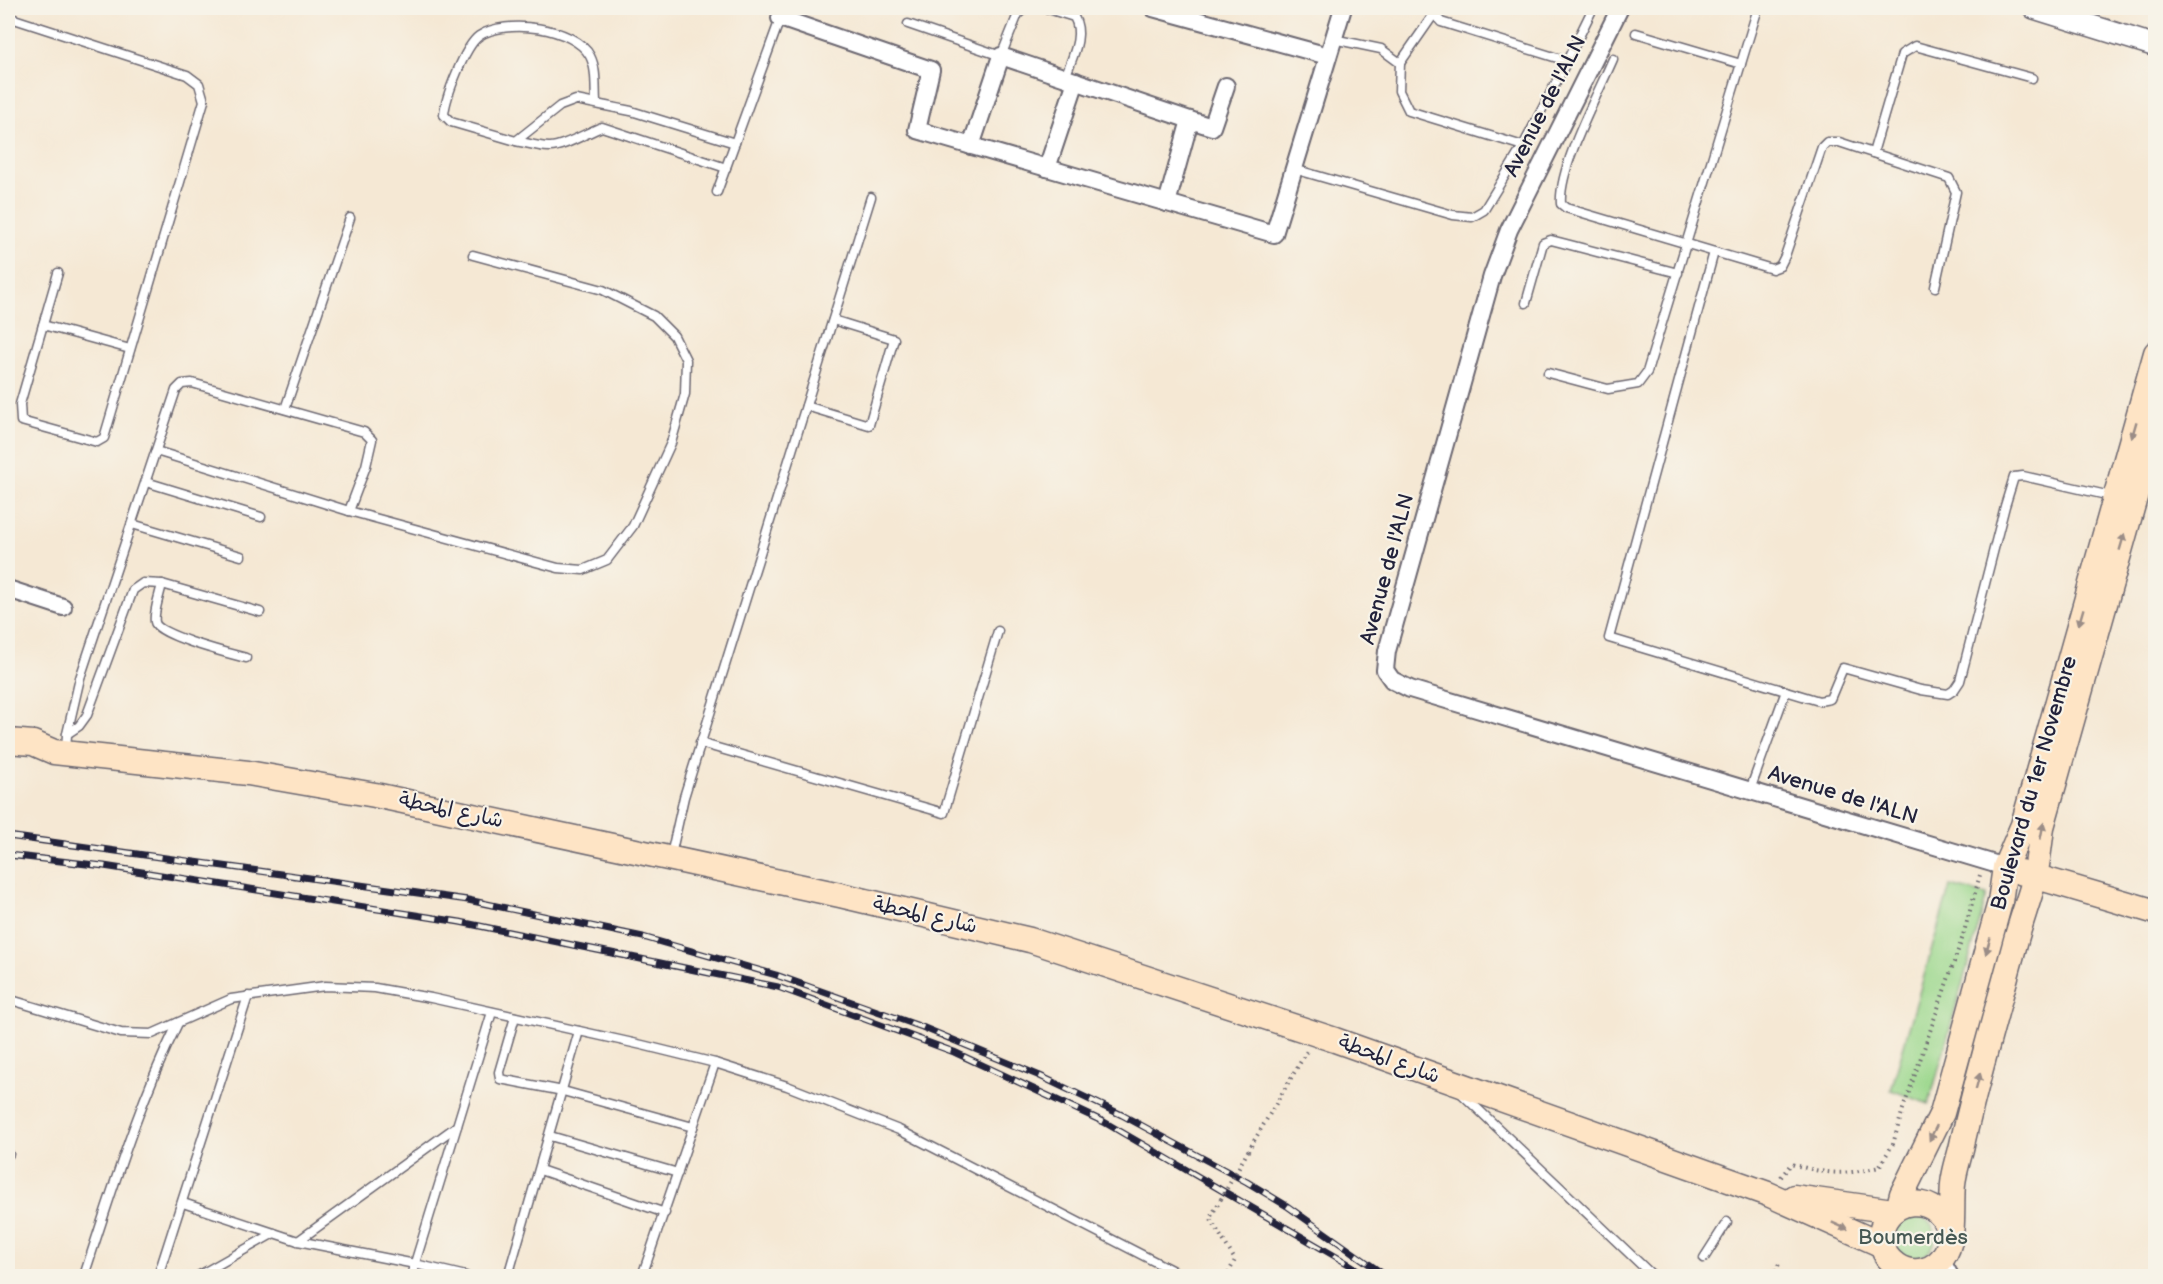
<svg xmlns="http://www.w3.org/2000/svg" width="2163" height="1284" font-family="'Balsamiq Sans','Playpen Sans Arabic',sans-serif">
<style>
.green{fill:#9ad78b;stroke:#5e7c63;stroke-width:1.5}
.lines{fill:none;stroke-linecap:round;stroke-linejoin:round}
.service-casing{stroke:#6c6771;stroke-width:11}
.minor-casing{stroke:#6c6771;stroke-width:20}
.tertiary-casing{stroke:#6c6771;stroke-width:24}
.secondary-casing{stroke:#6c6771;stroke-width:27}
.path{stroke:#6c6771;stroke-width:4;stroke-dasharray:1.5 4.5;stroke-linecap:butt}
.service{stroke:#fff;stroke-width:8}
.minor{stroke:#fff;stroke-width:16}
.tertiary{stroke:#fff;stroke-width:21}
.secondary{stroke:#fee4c5;stroke-width:24}
.rail-casing{stroke:#22223b;stroke-width:7}
.rail{stroke:#f7f3e8;stroke-width:4.5;stroke-dasharray:14;stroke-linecap:butt}
.path-bridge{stroke:#6c6771;stroke-width:4;stroke-dasharray:1.5 4.5;stroke-linecap:butt}
.oneway{fill:#9b8d87}
.labels{text-anchor:middle;dominant-baseline:central;stroke-width:4.5;stroke-linejoin:round;paint-order:stroke}
.street-label{font-size:21px;fill:#22223b;stroke:#f7f3e8}
.park-label{font-size:21px;fill:#465853;stroke:#f7f3e8}
</style>
<rect width="100%" height="100%" fill="#f7f3e8"/>
<filter id="ink" filterUnits="userSpaceOnUse"><feTurbulence type="fractalNoise" baseFrequency=".0167" numOctaves="2"/><feDisplacementMap in="SourceGraphic" scale="12" xChannelSelector="R" yChannelSelector="G"/><feConvolveMatrix kernelMatrix="1 2 1 2 8 2 1 2 1" color-interpolation-filters="sRGB"/></filter>
<filter id="wash" filterUnits="userSpaceOnUse"><feTurbulence type="fractalNoise" baseFrequency=".008" numOctaves="4" result="noise"/><feDisplacementMap in="SourceGraphic" scale="24" xChannelSelector="R" yChannelSelector="G"/><feGaussianBlur stdDeviation="1.35" result="paint"/><feColorMatrix in="noise" values="0 0 0 0 0 0 0 0 0 0 0 0 0 0 0 0 0 1.4 0 .05"/><feComposite in="paint" operator="in"/></filter>
<g filter="url(#wash)">
<rect width="100%" height="100%" fill="#f5e8d4"/>
<!-- green -->
<g class="green">
<path d="M1950,886l37,9 -58,209 -38,-14z"/>
<circle cx="1914" cy="1237" r="21"/>
</g>
</g>
<g filter="url(#ink)">
<g class="lines">
<!-- service casing -->
<g class="service-casing">
<g id="service">
<path d="M1045,8l29,9c11,19 -3,42 -9,61"/>
<path d="M1433,8l1,6 7,8 126,39 26,-53"/>
<path d="M8,17l179,58 12,9 5,17 -100,337 -7,4 -76,-21 -1,-17 38,-131"/>
<path d="M908,24l93,32 17,-42 7,-6"/>
<path d="M1636,33l105,31"/>
<path d="M1333,39l48,10 19,14 -1,28 10,20 114,35"/>
<path d="M1613,59c-15,35 -55,109 -52,145l5,4 206,61 8,-3 5,-10 37,-109 5,-5h12l110,36 7,14 -21,95"/>
<path d="M1400,63l34,-49"/>
<path d="M596,102c-1,-14 1,-33 -6,-46 -15,-29 -85,-38 -111,-20 -14,10 -34,62 -35,79l7,7 65,19 44,-35 16,-6 55,11 104,32"/>
<path d="M516,141c11,2 22,6 33,6 13,1 39,-15 53,-20l124,41"/>
<path d="M1873,153l29,-99 13,-8 117,32"/>
<path d="M1294,169l159,46 19,2 12,-7 39,-64 44,-85"/>
<path d="M717,192l67,-184"/>
<path d="M1714,252l-105,386 210,63 11,-2 13,-31 78,22 27,4 6,-4 6,-9 45,-175 9,-29 9,-1 92,21"/>
<path d="M1526,303l17,-60 8,-3 127,33"/>
<path d="M43,325l87,24"/>
<path d="M1548,373l60,16 30,-5 9,-12 111,-364"/>
<path d="M806,406l63,19 25,-86 -61,-19"/>
<path d="M285,409l65,-191"/>
<path d="M156,451l193,60"/>
<path d="M146,482l115,35"/>
<path d="M132,524l109,32"/>
<path d="M162,584c-2,10 -9,29 -7,38 1,13 76,32 91,36"/>
<path d="M67,734l12,-8 8,-11 46,-125 10,-7 19,1 98,28"/>
<path d="M700,743l244,70 54,-182"/>
<path d="M66,753l1,-19 13,-56 96,-288 6,-6 10,-1 172,49 8,8 -6,26 -17,45 209,57 25,2 24,-10 26,-34 38,-83 14,-49 1,-34 -12,-24 -20,-20 -51,-26 -130,-35"/>
<path d="M1750,790l36,-99"/>
<path d="M671,855l13,-58 187,-600"/>
<path d="M8,999l113,34 31,1 79,-35 94,-13 50,2 56,10 211,47 73,18 72,23 112,44 284,146"/>
<path d="M515,1017l-16,55 1,7 63,12 130,36"/>
<path d="M1460,1092l193,184"/>
<path d="M550,1136l128,37"/>
<path d="M8,1154h1"/>
<path d="M540,1170l125,43"/>
<path d="M183,1203l115,38 117,23 51,12"/>
<path d="M298,1241l159,-115"/>
<path d="M1704,1258l23,-36"/>
<path d="M84,1276c28,-85 54,-172 94,-253"/>
<path d="M158,1276l90,-280"/>
<path d="M198,1276l76,-43"/>
<path d="M411,1276l81,-264"/>
<path d="M508,1276l71,-245"/>
<path d="M642,1276l73,-213"/>
</g>
</g>
<!-- minor casing -->
<g class="minor-casing">
<g id="minor">
<path d="M1153,8l175,48"/>
<path d="M1620,8l-111,222 -17,46 -105,375 -2,19 7,10 18,9 595,178"/>
<path d="M780,18l151,52 -14,60 357,104 69,-226"/>
<path d="M971,146l30,-90 189,64"/>
<path d="M1047,168l29,-87"/>
<path d="M1167,203l23,-83 22,7 14,-41"/>
<path d="M8,589l55,18"/>
<path d="M1941,1260l9,16"/>
</g>
</g>
<!-- tertiary casing -->
<g class="tertiary-casing">
<path id="tertiary" d="M2034,8l122,38"/>
</g>
<!-- secondary casing -->
<g class="secondary-casing">
<g id="secondary">
<path d="M8,741l25,2 21,9 194,21 127,22 465,100 190,45 305,100 433,154 114,51"/>
<path d="M2020,872l136,40"/>
<path d="M1794,1197l99,14"/>
<path d="M1899,1206l3,-12 40,-81 58,-211 5,-35 18,-42 133,-472"/>
<path d="M1950,1241c-4,-57 -76,-44 -68,2 1,9 7,17 14,22 17,12 41,6 50,-13 9,-17 5,-48 7,-68 1,-11 5,-23 8,-35 15,-68 35,-135 53,-202 6,-24 15,-47 21,-70 3,-16 5,-33 7,-50l114,-404"/>
</g>
</g>
<!-- path -->
<g class="path">
<path d="M1248,1151l59,-100"/>
<path d="M1781,1177l10,-13c36,10 51,12 88,3l14,-23 10,-35 59,-170 18,-64"/>
<path d="M1221,1199l-11,19 25,42 -8,16"/>
<path d="M1772,1276l7,-12"/>
</g>
<!-- service -->
<use href="#service" class="service"/>
<!-- minor -->
<use href="#minor" class="minor"/>
<!-- tertiary -->
<use href="#tertiary" class="tertiary"/>
<!-- secondary -->
<use href="#secondary" class="secondary"/>
<!-- rail casing -->
<g class="rail-casing">
<g id="rail">
<path d="M8,836l460,64 175,37 133,38 146,52 118,49 82,39 125,67 40,24 99,70"/>
<path d="M8,855l96,11 356,56 318,65 176,65 150,70 248,144 14,10"/>
</g>
</g>
<!-- rail -->
<use href="#rail" class="rail"/>
<!-- path-bridge -->
<path class="path-bridge" d="M1221,1199l27,-48"/>
</g>
<!-- one-way arrows -->
<defs><path id="oneway-solid" d="M-6-.8H1V-3.2L6.5 0L1 3.2V.8H-6Z" transform="scale(1.5)"/></defs>
<g class="oneway">
<use href="#oneway-solid" transform="translate(2134 430) rotate(106)"/>
<use href="#oneway-solid" transform="translate(2122 542) rotate(-74)"/>
<use href="#oneway-solid" transform="translate(2081 617) rotate(106)"/>
<use href="#oneway-solid" transform="translate(2042 831) rotate(-79)"/>
<use href="#oneway-solid" transform="translate(1988 946) rotate(106)"/>
<use href="#oneway-solid" transform="translate(1978 1081) rotate(-75)"/>
<use href="#oneway-solid" transform="translate(1933 1133) rotate(116)"/>
<use href="#oneway-solid" transform="translate(1840 1226) rotate(24)"/>
</g>
</g>
<g class="labels">
<!-- street labels -->
<g class="street-label">
<text transform="translate(1545 106) rotate(-63)">Avenue de l'ALN</text>
<text transform="translate(1387 569) rotate(-75)">Avenue de l'ALN</text>
<text transform="translate(2034 783) rotate(-74)">Boulevard du 1er Novembre</text>
<text transform="translate(1843 795) rotate(17)">Avenue de l'ALN</text>
<text transform="translate(451 810) rotate(12)">شارع المحطة</text>
<text transform="translate(925 915) rotate(13)">شارع المحطة</text>
<text transform="translate(1389 1059) rotate(20)">شارع المحطة</text>
</g>
<!-- park labels -->
<g class="park-label">
<text x="1913" y="1237">Boumerdès</text>
</g>
</g>
<!-- margin -->
<rect width="2163" height="1284" fill="none" stroke="#f7f3e8" stroke-width="30"/>
</svg>
